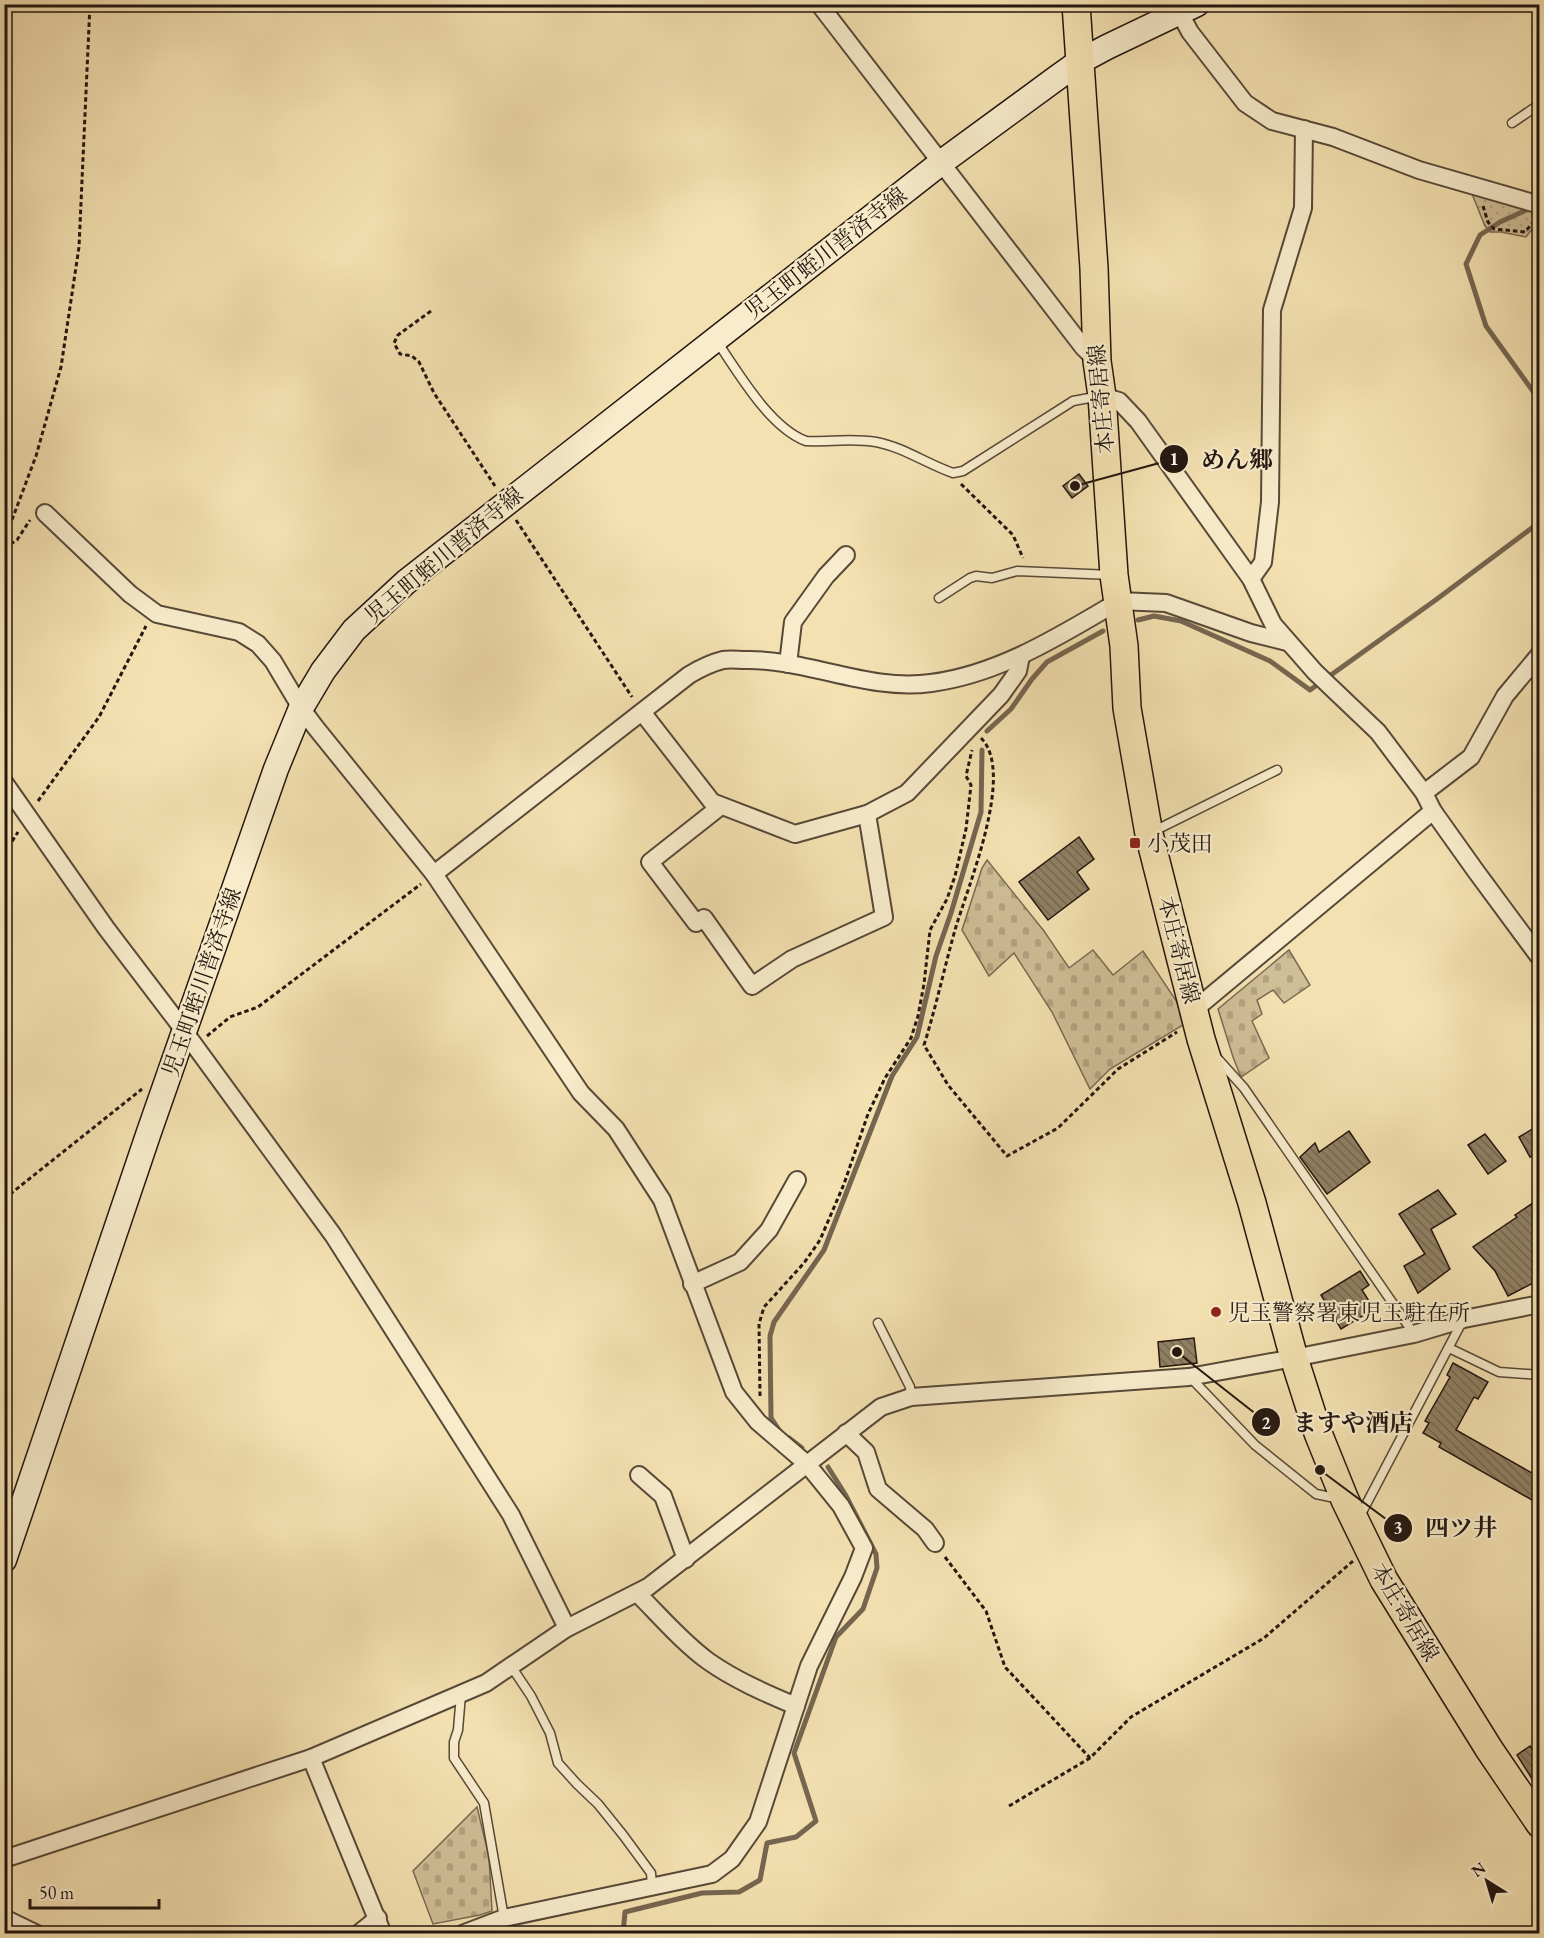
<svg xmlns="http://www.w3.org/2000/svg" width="1544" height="1938" font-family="'EB Garamond','Noto Serif JP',serif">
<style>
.cemetery{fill:url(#cemetery-stones);stroke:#7a6a53;stroke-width:1.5}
.park{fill:url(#park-dots);stroke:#7a6a53;stroke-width:1.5}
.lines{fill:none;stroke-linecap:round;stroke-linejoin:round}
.stream{stroke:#766650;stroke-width:5}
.building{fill:url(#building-back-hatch);stroke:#231610;stroke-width:1.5}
.service-casing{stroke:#574938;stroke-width:11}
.minor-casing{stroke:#574938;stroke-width:20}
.secondary-casing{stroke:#231610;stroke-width:27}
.primary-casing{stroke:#231610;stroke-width:30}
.path{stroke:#231610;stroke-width:3;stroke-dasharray:4.5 3;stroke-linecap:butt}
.service{stroke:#f8eccc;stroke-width:8}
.minor{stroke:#f8eccc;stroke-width:16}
.secondary{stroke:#f8eccc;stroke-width:24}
.primary{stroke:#f4e1b1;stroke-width:27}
.poi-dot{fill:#8f2418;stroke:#f8eccc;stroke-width:2}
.labels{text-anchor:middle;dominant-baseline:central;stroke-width:4.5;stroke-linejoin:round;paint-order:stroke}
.street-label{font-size:22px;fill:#231610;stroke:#f8eccc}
.poi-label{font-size:22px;fill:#231610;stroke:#f8eccc;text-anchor:start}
.leader{fill:none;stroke:#231610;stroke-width:2}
.callout-dot{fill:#231610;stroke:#f8eccc;stroke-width:2}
.mark-label{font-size:18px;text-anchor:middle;font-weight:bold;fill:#fff}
.callout-label{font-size:24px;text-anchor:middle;font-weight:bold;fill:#231610;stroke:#f8eccc;stroke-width:4.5;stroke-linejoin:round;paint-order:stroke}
</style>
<defs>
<pattern id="cemetery-stones" width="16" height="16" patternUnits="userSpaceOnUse" patternTransform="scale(1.5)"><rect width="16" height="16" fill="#d0be96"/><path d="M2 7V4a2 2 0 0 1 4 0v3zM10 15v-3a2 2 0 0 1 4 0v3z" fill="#b2a380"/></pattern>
<pattern id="park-dots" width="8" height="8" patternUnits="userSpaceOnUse" patternTransform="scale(1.5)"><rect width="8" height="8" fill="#d0be96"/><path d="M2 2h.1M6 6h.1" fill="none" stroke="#b2a380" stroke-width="1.8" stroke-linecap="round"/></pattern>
<pattern id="building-back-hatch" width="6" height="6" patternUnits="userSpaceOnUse" patternTransform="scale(1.5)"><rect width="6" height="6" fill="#908064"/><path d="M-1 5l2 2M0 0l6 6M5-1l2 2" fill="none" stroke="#756851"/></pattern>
</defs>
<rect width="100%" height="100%" fill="#f4e1b1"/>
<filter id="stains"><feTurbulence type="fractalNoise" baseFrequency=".00333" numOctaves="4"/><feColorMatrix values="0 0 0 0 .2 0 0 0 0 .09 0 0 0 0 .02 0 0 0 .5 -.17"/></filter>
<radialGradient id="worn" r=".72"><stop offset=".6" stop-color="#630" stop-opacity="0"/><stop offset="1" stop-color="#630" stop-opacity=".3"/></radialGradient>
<!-- cemetery -->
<g class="cemetery">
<path d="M987,860l57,71 25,37 24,-18 20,25 30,-24 34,51 6,23 -73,44 -20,20 -38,-77 -38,-59 -25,23 -27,-46 20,-62z"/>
<path d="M1289,950l21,35 -26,18 -11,-13 -16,10 5,14 -10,7 17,37 -28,19 -8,-20 -15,-48z"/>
<path d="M477,1807l12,50 3,54 -12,4 -47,9 -20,-53z"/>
</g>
<!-- park -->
<path class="park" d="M1470,189l69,19v12l-13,17 -25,-5h-11l-5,-6z"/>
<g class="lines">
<!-- stream -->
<g class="stream">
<path d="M1533,207l-33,15 -20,13 -14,29 20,62 54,75"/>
<path d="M1138,620l16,-4 27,5 89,40 40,29 127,-91 103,-77"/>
<path d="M987,731l24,-22 21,-30 15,-17 56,-31"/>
<path d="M781,1433l-10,-15 -1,-82 4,-14 50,-72 68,-174 25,-39 19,-81 15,-43 30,-101 1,-62"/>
<path d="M789,1438l13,10"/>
<path d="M623,1934l2,-22 77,-19 37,-1 21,-12 7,-37 29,-6 20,-16 -22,-68 42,-116 27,-28 14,-41 -1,-14 -31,-60 -17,-27"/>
</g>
</g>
<!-- building -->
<g class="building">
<path d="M1079,474l9,12 -16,12 -9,-12z"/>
<path d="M1079,837l15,22 -17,13 12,17 -41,31 -29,-38z"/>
<path d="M1539,1125v25l-9,7 -11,-20z"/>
<path d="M1349,1131l21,31 -43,32 -27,-37 15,-14 4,9z"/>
<path d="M1485,1134l21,27 -18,13 -20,-29z"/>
<path d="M1438,1190l18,24 -25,15 19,40 -32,24 -14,-27 21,-12 -26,-40z"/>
<path d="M1539,1199v81l-31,16 -13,-25 -22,-24 44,-30 -2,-2z"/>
<path d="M1360,1271l9,14 -7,5 12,19 -33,20 -20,-34z"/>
<path d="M1194,1338l3,25 -37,4 -2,-25z"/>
<path d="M1453,1363l35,19 -10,17 -4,-2 -18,33 83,47v27l-100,-57 2,-4 -18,-10 6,-10 -4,-2 25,-44 -3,-2z"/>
<path d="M1530,1746l9,14v30l-22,-35z"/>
</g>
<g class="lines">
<!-- service casing -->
<g class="service-casing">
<g id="service">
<path d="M1512,123l28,-19"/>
<path d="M716,340c22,32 53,87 90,101 23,1 47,-3 70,1 27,5 51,22 77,31l10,-2 110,-70 27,-5"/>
<path d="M939,598l31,-20 6,-2 16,2 25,-7 95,4"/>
<path d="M1152,832l125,-62"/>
<path d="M1217,1058l27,30 170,246"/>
<path d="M878,1323l32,64 1,10"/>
<path d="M1449,1348l50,24 41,3"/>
<path d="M1190,1377l65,68 61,49 24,5"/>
<path d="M1359,1518l104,-198"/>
<path d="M511,1666l20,30 19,37 8,30 19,21 21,20 25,31 28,38 1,12"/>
<path d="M461,1694l-3,36 -4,12v16l30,45 20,115"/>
</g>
</g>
<!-- minor casing -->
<g class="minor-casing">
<g id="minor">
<path d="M819,4l264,343 14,14"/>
<path d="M1175,4l15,28 55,71 27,18 61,16 86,33 121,35"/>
<path d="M1102,396l17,5 19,20 113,158 22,45 42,48 63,60 46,61 9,18 42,59 65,88"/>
<path d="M45,513l85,81 27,20 82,18 19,12 15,17 28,47 15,20 118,146 147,219 35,36 46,71 72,192 24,30 49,42 34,42 23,42 -11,29 -44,89 -51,156 -26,37 -20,15 -208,44 -42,16"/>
<path d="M1251,579l12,-17 7,-60 2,-192 31,-102 1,-79"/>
<path d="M788,664l5,-42 33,-46 20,-21"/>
<path d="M642,712l70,90 83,32 72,-20 40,-21 94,-98 17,-24 3,-15"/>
<path d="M4,782l102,146 70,92 157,215 178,280 56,113"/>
<path d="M1424,793l47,-36 34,-61 35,-42"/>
<path d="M721,806l-71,56 46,61 8,-5 48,68 40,-27 92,-42 -17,-103"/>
<path d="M434,874l255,-199c10,-6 22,-12 34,-15 7,-1 15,0 23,0 62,-1 123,32 185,23 69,-9 130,-48 188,-82l47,2 85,30 36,9"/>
<path d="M1194,1010l239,-199"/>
<path d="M692,1284l48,-22 29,-32 28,-50"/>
<path d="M846,1433l20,19 12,37 47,40 10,14"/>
<path d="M639,1475l24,21 23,63"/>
<path d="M637,1593c23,23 45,49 71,68 27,19 57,32 88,45"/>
<path d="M311,1758l72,176"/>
<path d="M4,1859l307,-101 175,-75 81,-55 81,-41 233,-180 30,-10 278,-20 105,-19 120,-24 50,-15 76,-15"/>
<path d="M4,1918l33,16"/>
<path d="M358,1934l20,-16"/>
</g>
</g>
<!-- secondary casing -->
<g class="secondary-casing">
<path id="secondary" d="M4,1560l145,-428 127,-363 25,-61 22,-37 31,-41 52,-48 536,-420 116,-85 21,-15 28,-15 90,-43"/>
</g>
<!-- primary casing -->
<g class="primary-casing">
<path id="primary" d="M1076,4l18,264 3,93 5,35 12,179 10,71 3,62 22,126 52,205 51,164 42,155 24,75 27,67 39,80 105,169 51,75"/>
</g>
<!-- path -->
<g class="path">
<path d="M1539,4l-1,15 2,3"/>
<path d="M1483,206l5,16 6,7 31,3 10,-12"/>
<path d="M431,311l-33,24 -4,8 6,11 12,2 7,6 15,31 61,93"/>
<path d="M961,484l52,51 10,23"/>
<path d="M516,520l116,177"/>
<path d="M4,541l32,-85 25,-89 18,-120 11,-243"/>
<path d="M4,548l13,-8 13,-20"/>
<path d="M981,738c35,35 -14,150 -26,192 -11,39 -19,77 -31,115l24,40 59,71 51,-28 60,-59 59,-37"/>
<path d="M38,801l61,-84 47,-91"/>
<path d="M4,854l14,-22"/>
<path d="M207,1036l23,-19 28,-10 163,-123"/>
<path d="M4,1199l138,-110"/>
<path d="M760,1396l-1,-72 5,-17 40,-44 16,-23 24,-56 24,-70 17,-36 26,-40 7,-22 6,-32 6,-54 17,-31 8,-23 11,-47 5,-44 -5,-9 6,-26"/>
<path d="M945,1557l41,54 19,56 85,91"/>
<path d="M1009,1806l81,-48 41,-41 133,-79 89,-77"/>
</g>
<!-- service -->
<use href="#service" class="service"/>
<!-- minor -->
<use href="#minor" class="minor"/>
<!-- secondary -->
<use href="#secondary" class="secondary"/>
<!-- primary -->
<use href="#primary" class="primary"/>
</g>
<!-- markers -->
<g class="poi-dot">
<rect x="1129" y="837" width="12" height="12" rx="3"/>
<circle cx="1216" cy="1312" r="6"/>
</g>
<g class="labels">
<!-- street labels -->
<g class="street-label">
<text transform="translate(826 253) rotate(-38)">児玉町蛭川普済寺線</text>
<text transform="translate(1101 399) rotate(-95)">本庄寄居線</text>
<text transform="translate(444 555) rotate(-40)">児玉町蛭川普済寺線</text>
<text transform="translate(1179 950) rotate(76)">本庄寄居線</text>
<text transform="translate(202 982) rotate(-71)">児玉町蛭川普済寺線</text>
<text transform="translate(1405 1612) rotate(59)">本庄寄居線</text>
</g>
<!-- poi labels -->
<g class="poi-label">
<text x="1147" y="843">小茂田</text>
<text x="1228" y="1312">児玉警察署東児玉駐在所</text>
</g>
</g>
<!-- callouts -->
<path class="leader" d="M1075 486L1174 459M1177 1352L1266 1422M1320 1470L1398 1528"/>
<g class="callout-dot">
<circle cx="1075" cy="486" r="6"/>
<circle cx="1177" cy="1352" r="6"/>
<circle cx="1320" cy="1470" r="6"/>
<circle cx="1174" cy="459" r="15"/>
<circle cx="1266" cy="1422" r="15"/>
<circle cx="1398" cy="1528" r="15"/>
</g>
<g class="mark-label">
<text x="1174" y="465">1</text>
<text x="1266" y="1429">2</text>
<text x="1398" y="1534">3</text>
</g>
<g class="callout-label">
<text x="1237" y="468">めん郷</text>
<text x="1353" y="1431">ますや酒店</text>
<text x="1461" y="1536">四ツ井</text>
</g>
<!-- margin -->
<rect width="1544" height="1938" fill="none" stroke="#f4e1b1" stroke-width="24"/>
<rect x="6" y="6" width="1532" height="1926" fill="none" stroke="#231610" stroke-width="3"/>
<rect x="12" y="12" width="1520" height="1914" fill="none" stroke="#231610" stroke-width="1.5"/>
<!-- north arrow -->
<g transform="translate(1487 1881) rotate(323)" stroke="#f8eccc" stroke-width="4.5" paint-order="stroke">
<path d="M0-4.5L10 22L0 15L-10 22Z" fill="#231610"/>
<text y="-9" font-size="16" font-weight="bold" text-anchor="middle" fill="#231610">N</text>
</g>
<!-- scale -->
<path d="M30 1899v9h129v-9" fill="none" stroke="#231610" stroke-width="3"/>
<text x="39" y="1899" font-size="18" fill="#231610" stroke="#f8eccc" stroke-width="4.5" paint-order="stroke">50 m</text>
<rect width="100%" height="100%" filter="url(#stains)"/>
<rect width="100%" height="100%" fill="url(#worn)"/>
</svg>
